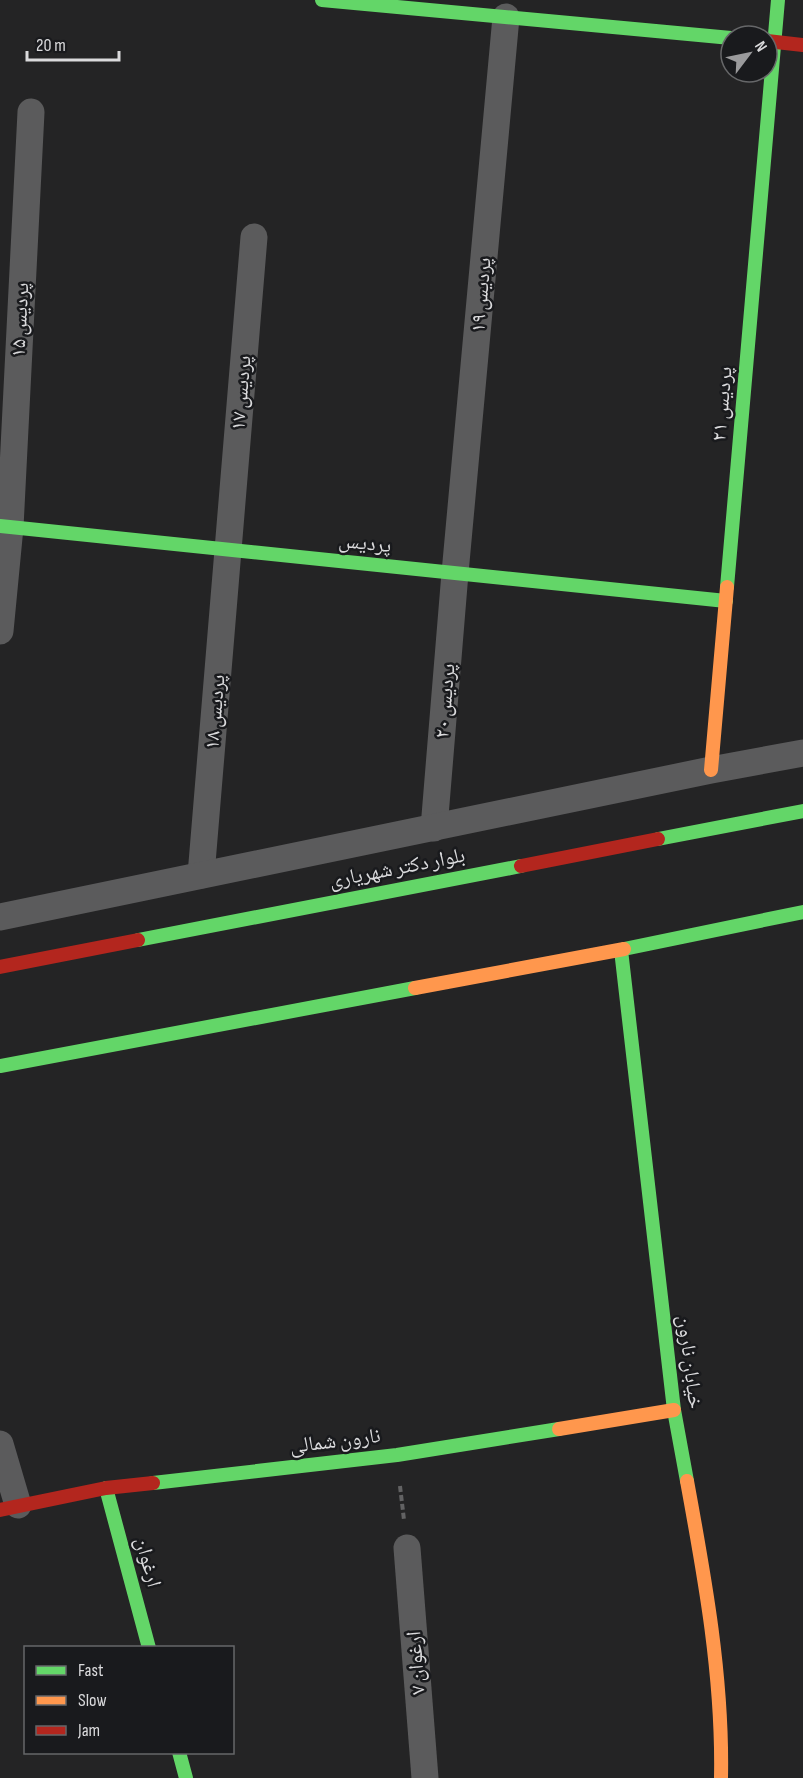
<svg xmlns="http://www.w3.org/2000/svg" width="803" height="1778" font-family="'Sofia Sans Condensed','Noto Naskh Arabic',sans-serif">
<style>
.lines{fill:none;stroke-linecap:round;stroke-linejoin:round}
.path{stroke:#626263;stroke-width:4;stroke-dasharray:6 3;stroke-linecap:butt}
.street{stroke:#5b5b5c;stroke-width:27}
.fast{stroke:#63d668;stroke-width:14}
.slow{stroke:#ff974d;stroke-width:14}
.jam{stroke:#b3261e;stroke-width:14}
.labels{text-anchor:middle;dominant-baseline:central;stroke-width:5;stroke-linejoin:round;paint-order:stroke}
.street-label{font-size:21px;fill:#dadadc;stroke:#191a1d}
</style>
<rect width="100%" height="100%" fill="#242425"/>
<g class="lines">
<!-- path -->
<path class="path" d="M400,1486l4,34"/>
<!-- street -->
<g class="street">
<path d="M0,631l10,-104 21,-415"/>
<path d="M434,828l21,-255 51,-556"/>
<path d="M201,875l53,-638"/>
<path d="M0,917l711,-147 92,-17"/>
<path d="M0,1444l18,61"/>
<path d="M407,1548l18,230"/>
</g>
<!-- fast -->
<g class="fast">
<path d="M322,0l409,38"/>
<path d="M0,526l726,75"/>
<path d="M727,587l51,-587"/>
<path d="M658,839l145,-28"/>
<path d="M138,940l383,-74"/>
<path d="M624,949l179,-37"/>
<path d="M621,950l53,460 13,71"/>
<path d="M0,1066l415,-78"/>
<path d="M153,1483l244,-28 162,-26"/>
<path d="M106,1488l43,160"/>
<path d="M179,1752l7,26"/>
</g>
<!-- slow -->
<g class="slow">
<path d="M711,770l16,-183"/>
<path d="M415,988l209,-39"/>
<path d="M559,1429l115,-19"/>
<path d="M687,1481c18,98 36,197 34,297"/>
</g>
<!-- jam -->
<g class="jam">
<path d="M767,41l36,4"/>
<path d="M521,866l137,-27"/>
<path d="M0,967l138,-27"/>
<path d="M0,1510l106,-22 47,-5"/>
</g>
</g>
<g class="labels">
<!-- street labels -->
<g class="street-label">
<text transform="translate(481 295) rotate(-85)">پردیس ۱۹</text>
<text transform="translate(20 320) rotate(-87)">پردیس ۱۵</text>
<text transform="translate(241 393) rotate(-85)">پردیس ۱۷</text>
<text transform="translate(722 404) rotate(-85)">پردیس ۲۱</text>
<text transform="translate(365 543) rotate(6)">پردیس</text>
<text transform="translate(445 701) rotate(-85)">۲۰ پردیس</text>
<text transform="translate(215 712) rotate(-85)">۱۸ پردیس</text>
<text transform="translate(397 868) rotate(-11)">بلوار دکتر شهریاری</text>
<text transform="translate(690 1362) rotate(83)">خیابان نارون</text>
<text transform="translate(335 1441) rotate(-7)">نارون شمالی</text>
<text transform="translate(148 1562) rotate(75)">ارغوان</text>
<text transform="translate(416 1663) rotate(-94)">ارغوان ۷</text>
</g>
</g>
<!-- legend -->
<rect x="24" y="1646" width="210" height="108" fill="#191a1d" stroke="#666769" stroke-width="1.5"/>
<rect x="36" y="1666" width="30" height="9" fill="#63d668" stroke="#666769" stroke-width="1.5"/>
<text x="78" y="1676" font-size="18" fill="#dadadc">Fast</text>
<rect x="36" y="1696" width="30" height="9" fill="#ff974d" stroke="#666769" stroke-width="1.5"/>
<text x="78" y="1706" font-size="18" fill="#dadadc">Slow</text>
<rect x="36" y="1726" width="30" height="9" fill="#b3261e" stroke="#666769" stroke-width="1.5"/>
<text x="78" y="1736" font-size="18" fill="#dadadc">Jam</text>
<!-- north arrow -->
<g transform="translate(749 54) rotate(58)"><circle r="28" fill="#191a1d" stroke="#666769" stroke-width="1.5"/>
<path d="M0-4.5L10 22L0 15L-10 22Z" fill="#9a9a9c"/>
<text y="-9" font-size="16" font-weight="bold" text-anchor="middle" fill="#dadadc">N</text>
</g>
<!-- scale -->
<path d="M27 51v9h92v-9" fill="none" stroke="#dadadc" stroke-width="3"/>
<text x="36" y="51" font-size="18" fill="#dadadc" stroke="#191a1d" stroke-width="4.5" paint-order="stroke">20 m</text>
</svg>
